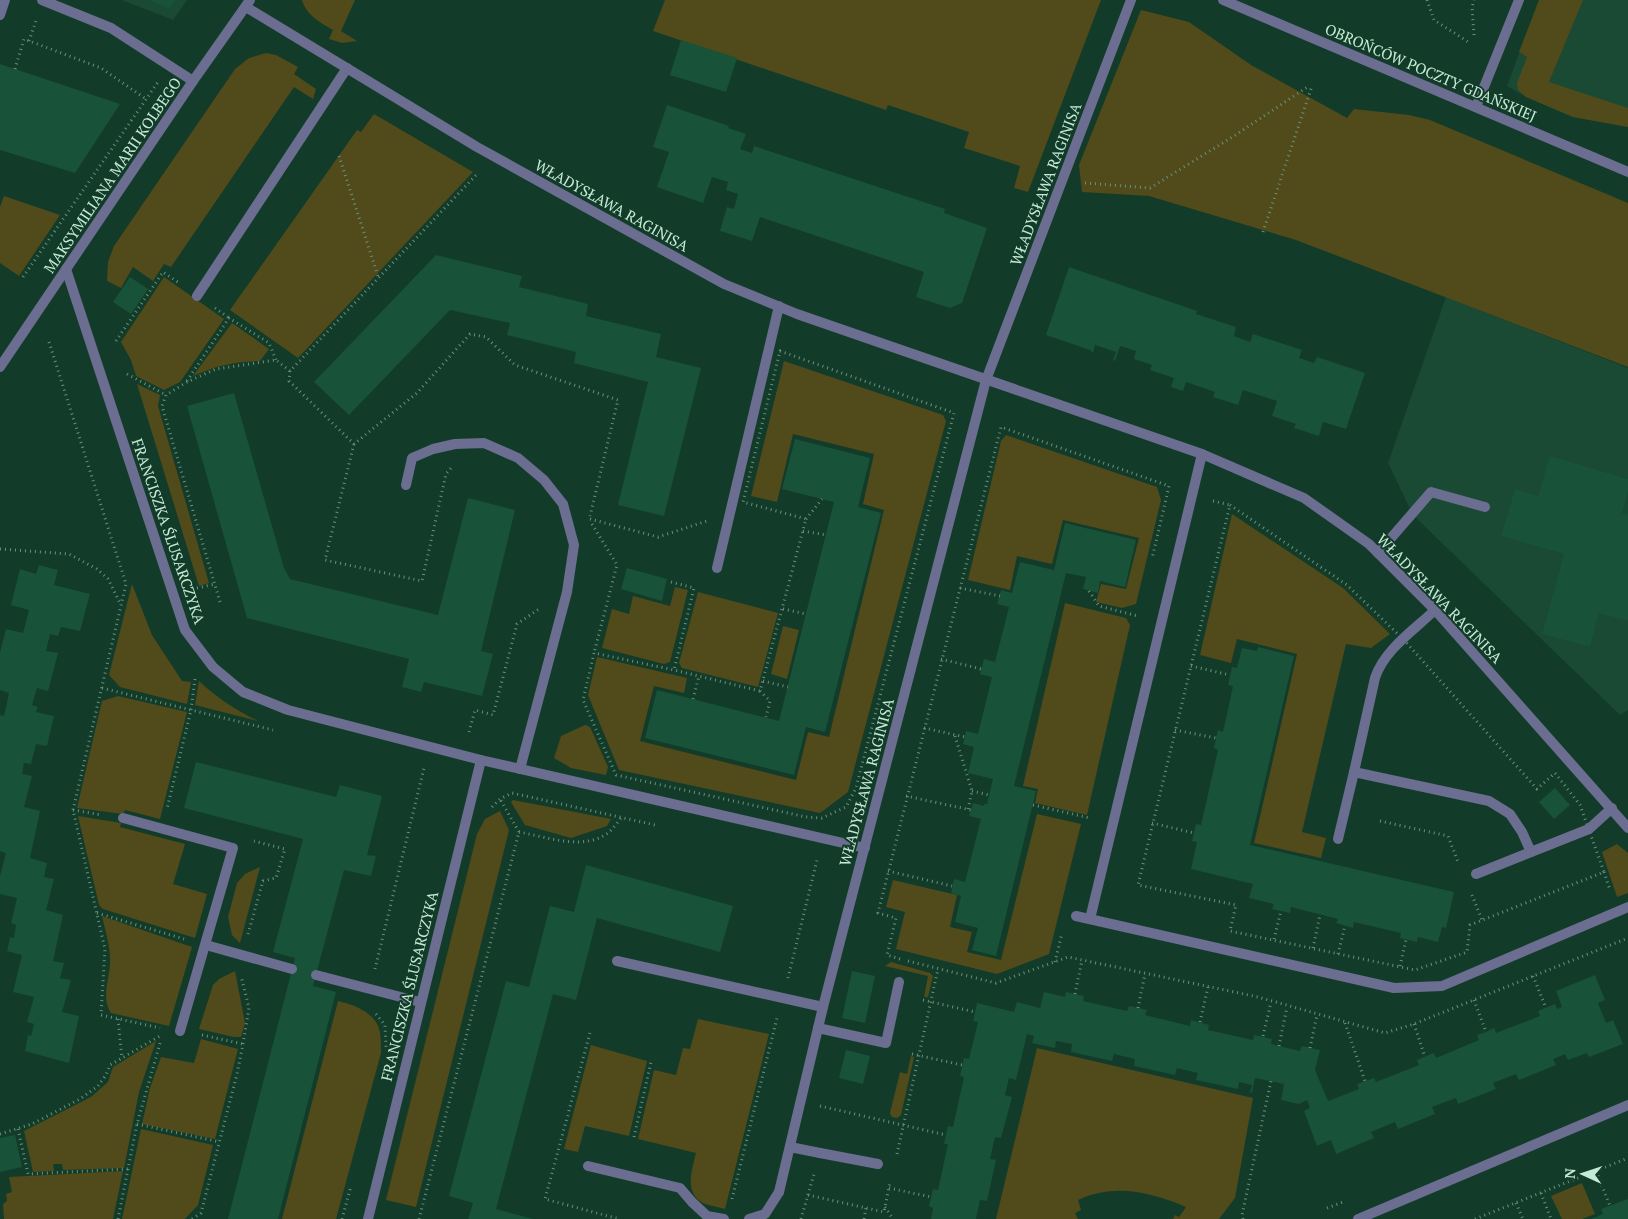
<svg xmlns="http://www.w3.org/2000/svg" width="1628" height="1219" font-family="'PT Serif',serif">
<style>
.built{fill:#1a4934}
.green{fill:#514a1a}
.building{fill:#175239}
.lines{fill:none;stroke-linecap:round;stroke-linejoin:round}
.path{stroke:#69917d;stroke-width:3;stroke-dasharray:1 4;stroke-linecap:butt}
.service{stroke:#6b6d91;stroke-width:10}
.minor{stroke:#6b6d91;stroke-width:10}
.tertiary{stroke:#6b6d91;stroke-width:10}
.labels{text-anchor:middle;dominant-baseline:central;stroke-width:4;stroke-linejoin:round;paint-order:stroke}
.street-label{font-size:15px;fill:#c5ebd6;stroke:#123c29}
</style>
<rect width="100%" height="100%" fill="#123c29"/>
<!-- built -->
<g class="built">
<path d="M122,0h65l-14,20z"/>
<path d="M1539,0h89v127l-55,-10 -47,-20 -19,-11z"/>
<path d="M1446,297l182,71v342l-8,5 -207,-200 -25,-52z"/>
</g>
<!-- green -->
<g class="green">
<path d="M302,0h53l-14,31 16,10 -15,2 -13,-4 4,-9c-12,-7 -27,-15 -31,-30z"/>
<path d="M665,0h436l-73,192 -14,-4 6,-22 -56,-18 5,-16 -81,-27 -2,5 -233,-79z"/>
<path d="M1539,0h44l-34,82 79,26v19l-55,-10 -47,-20 -8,-7 -1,-7 10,-26 -8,-5z"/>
<path d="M1141,10l48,12 62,43 96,53 7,-9 55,6 21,5 198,83v164l-332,-127 -147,-44 -67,-4 -3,-27z"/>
<path d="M266,53l10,2 22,12 -4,7 22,15 -3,10 -19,-12 -123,180 -7,-3 -11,17 -20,-14 -12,21 -14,-7 1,-19 6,-16 121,-177 14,-11z"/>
<path d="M374,114l99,58 -175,186 -68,-48 127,-180 4,2z"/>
<path d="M4,196l56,19 -41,61 -19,-13v-56z"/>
<path d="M164,277l60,42 -44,63 -16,8 -28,-14 -5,-16 -10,-18z"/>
<path d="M232,323l37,26 -9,12c-27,1 -42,4 -67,15z"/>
<path d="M784,361l159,54 3,6 -98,371 -28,21 -201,-43 -31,-75 9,-38 90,21 -3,15 -30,-7 -14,55 156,39 12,-48 21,5 55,-227 -21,-6 11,-50 -81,-20 -16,68 -26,-6z"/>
<path d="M137,384l23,11 -2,11 51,177 -10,3z"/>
<path d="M1006,435l151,52 4,13 -25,104 -14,4 -26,-6 5,-18 25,5 13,-51 -76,-18 -11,44 -35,-8 -7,34 -42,-10 33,-139z"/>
<path d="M1232,514l111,74 47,46 -19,14 -25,-4 -44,188 24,6 -5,20 -67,-15 43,-189 -60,-15 -6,24 -31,-8z"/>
<path d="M132,584l20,51 30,46 9,1 -4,22 -67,-17 -11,-12z"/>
<path d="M675,587l13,3 -18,72 -6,2 -62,-16 10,-39 17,5 4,-18 37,10z"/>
<path d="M698,592l80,21 -20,74 -76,-19 -3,-5z"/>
<path d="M1065,603l61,15 4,7 -43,190 -52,-12 3,-14 -15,-3z"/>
<path d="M783,626l16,4 -12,49 -16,-5z"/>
<path d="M199,681c18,17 37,29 59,40l-63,-16z"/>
<path d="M118,696l69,16 -27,107 -35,-9 -2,4 -46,-6 25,-107z"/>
<path d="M585,725l5,2 18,40 -2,8 -35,-7 -17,-10 7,-22z"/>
<path d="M513,800l98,19 -4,7 -36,12 -46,-13 -14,-23z"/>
<path d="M500,811l9,19 -93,377 -30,-7 91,-366 8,-15z"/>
<path d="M1037,814l44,10 -32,130 -52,20 -101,-25 9,-37 -19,-5 7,-27 64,15 -7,32 22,5 -5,20 34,8z"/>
<path d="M78,816l43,7 -1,4 65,17 -12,40 34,10 -12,44 -92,-29 -4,-4z"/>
<path d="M1617,844l11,9v40l-11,4 -15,-45z"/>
<path d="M260,867l-20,76 -8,-8 -4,-18 9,-34 8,-9z"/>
<path d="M102,916l90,31 -23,79 -58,-13c-11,-16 0,-37 -1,-54 0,-14 -5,-29 -8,-43z"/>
<path d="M891,962l39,11 3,3 -5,21h-4l4,-21 -43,-10z"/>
<path d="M235,971l10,52 -4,14h-7l-35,-8 14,-44 6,-6z"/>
<path d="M338,1001c17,4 39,12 42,32 1,6 1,14 1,20l-45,166h-54z"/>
<path d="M698,1019l71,15 -44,175c-7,-2 -14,-3 -20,-5 -22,-10 -13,-34 -9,-51l-58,-14 16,-69 22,5 7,-27 7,1z"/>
<path d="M201,1039l37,10 -23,90 -73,-15 8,-36 11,-31 33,6z"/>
<path d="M156,1041l-17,51 -15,76 -61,2 -1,-6h-9l1,7 -21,1 -9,-41 67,-34 17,-15 5,-15z"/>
<path d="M591,1045l56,16 -18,75 -44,-10 -7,26 -14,-3z"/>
<path d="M1037,1048l216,50 -18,100 -16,21h-46l2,-4 4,2 7,-10c-36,-15 -71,-24 -108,-7l3,10 -6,3 3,6h-82z"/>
<path d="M911,1056l3,1 -13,58 -4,3 -5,-1 -2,-4 10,-41 7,2z"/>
<path d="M141,1129l72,16 -15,60 -13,14h-63z"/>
<path d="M123,1171l-10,48h-109l-1,-15 4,-3 -1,-7 6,-2 -3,-15z"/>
<path d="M1582,1183l13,31 -13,5h-20l-11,-23z"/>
</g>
<!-- building -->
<g class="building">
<path d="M149,0h26l-6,9z"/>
<path d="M681,40l56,18 -11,34 -56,-17z"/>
<path d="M0,64l120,40 -45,69 -75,-23z"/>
<path d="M667,105l62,21 -1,2 18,6 -6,15 12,4 2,-7 191,63 -1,4 43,15 -25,75 -12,5 -34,-11 8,-25 -164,-55 -8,24 -32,-10 7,-24 7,2 4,-15 -12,-4 2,-8 -16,-5 -9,26 -46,-16 12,-35 -16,-5z"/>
<path d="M436,255l86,21 -3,11 69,17 -2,12 75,18 -5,23 45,11 -37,148 -46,-11 30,-123 -74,-19 2,-11 -69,-17 3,-12 -60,-13 -101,105 -35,-33z"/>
<path d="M1069,267l128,44 -1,3 40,13 -2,9 16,6 3,-8 49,16 -3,8 15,5 3,-6 48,16 -19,56 -23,-7 -4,14 -25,-8 2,-4 -24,-8 5,-15 -34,-11 -5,15 -25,-8 2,-5 -29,-10 -3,9 -12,-4 3,-9 -24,-8 2,-5 -18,-6 2,-8 -16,-5 -5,15 -2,-1 3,-8 -21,-7 -2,8 -3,-3 -44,-15z"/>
<path d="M130,277l18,12 -17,25 -18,-12z"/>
<path d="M234,393l50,175 6,11 148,36 30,-117 47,12 -34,141 12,3 -11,42 -58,-14 -3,10 -19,-5 7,-28 -162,-41 -60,-212z"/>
<path d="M795,439l75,19 -12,49 23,6 -56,219 -19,-5 -12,48 -149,-37 12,-48 122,31 55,-219 -52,-13z"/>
<path d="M1550,456l78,23v12l-6,22 6,2v106l-29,-8 -9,34 -48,-13 22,-80 -63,-18 14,-47 23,7z"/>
<path d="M1065,523l71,17 -11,47 -25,-6 -2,12 -15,-4 3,-12 -20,-4 -52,213 22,5 -40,165 -24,-6 6,-22 -23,-6 6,-26 -10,-3 3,-14 11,3 16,-63 -12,-3 2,-6 2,-7 11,3v-2h3l6,-25 -25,-6 6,-26 -11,-3 3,-13 12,3 14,-57 -12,-3 4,-15 11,3 14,-55 -12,-3 4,-14 11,3 8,-31 34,8z"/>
<path d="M39,565l19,5 -4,15 36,9 -10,37 -19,-4 -3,9 -8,-2 -4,17 12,2 -10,38 -11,-3 -5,17 6,2 -2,5 18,4 -7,30 -11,-2 -5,20 -7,-1 -2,11 10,2 -8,31 16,4 -10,47 17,5 -3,14 10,2 -8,31 17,5 -10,46 11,2 -4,15 11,2 -9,32 17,4 -10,47 -44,-12 3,-16 3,1 3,-12 -7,-2 7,-25 -21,-5 9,-37 -15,-4 3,-14 4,1 2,-13 -5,-2 6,-25 -17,-4v-18l6,-23 -6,-2v-136l4,1 5,-23 -9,-3v-37l6,-24 17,4 6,-23 -18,-5 9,-36 16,5z"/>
<path d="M627,568l40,11 -5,22 -41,-12z"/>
<path d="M1258,647l36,9 -44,189 204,47 -8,36 -4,-1 -4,15 -20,-5 -1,5 -17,-4 1,-5 -47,-11 -1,6 -17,-5 2,-4 -47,-12 -1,6 -18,-4 2,-5 -25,-6 4,-14 -62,-15 6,-27 -5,-1 4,-17 5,1 17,-75 -4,-2 2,-10 2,-8 5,2 10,-46 -5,-1 4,-18 5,1 5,-20 15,3z"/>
<path d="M196,762l140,35 4,-12 42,11 -15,59 9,1 -5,20 -27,-6 -31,116 23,6 -58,227h-50l67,-261 -22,-6 30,-113 -119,-31z"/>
<path d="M1555,788l15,17 -16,14 -15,-17z"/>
<path d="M586,865l147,41 -13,46 -123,-34 -21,82 -23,-6 -57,215 37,10h-65l5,-16 -24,-7 57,-215 23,6 21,-81 24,6z"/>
<path d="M852,971l23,5 -10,47 -23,-5z"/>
<path d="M1595,975l10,25 -7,3 8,20 7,-3 10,24 -34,13 -2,-4 -19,7 -3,-6 -12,5 3,6 -37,15 -3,-6 -23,9 3,6 -38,15 -2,-6 -24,9 3,7 -37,15 -3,-7 -24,10 3,6 -38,16 -5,-14 -14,6 -13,-35 6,-3 -3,-8 -8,4 -18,-4 3,-16 -29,-6 -3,15 -2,-1 2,-7 -13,-3 -1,7 -42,-9 2,-7 -21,-5 -2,7 -41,-9 1,-7 -21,-5 -2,7 -41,-9 1,-8 -16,-3 -1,7 -23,-5 2,-7 -7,-2 -11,46 -7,-2 -4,17 7,2 -11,41 -6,-1 -5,22 6,1 -9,41 -7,-1 -4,19h-45l2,-11 -4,-2 4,-17 5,1 10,-46h-4l4,-18 5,1 11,-50 -4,-1 4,-18 5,1 9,-37 -5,-1 4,-18 37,9 3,-10 23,6 4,-16 21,5 1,-5 18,4 -1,5 44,10 2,-5 18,4 -2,5 45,11 1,-6 18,5 -1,5 45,10 1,-5 18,4 -1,5 29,7 2,-5 18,4 -5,20 13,31 31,-12 -2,-5 17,-6 2,4 43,-17 -2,-5 17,-7 2,5 43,-18 -2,-5 9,-3 8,-4 2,5 44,-17 -2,-5 17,-7 2,5 5,-2 -6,-16z"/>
<path d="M846,1050l24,6 -7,28 -24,-6z"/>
<path d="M15,1135l7,32 -22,5v-34z"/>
<path d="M1628,1199v20h-37l12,-5 -2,-5z"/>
</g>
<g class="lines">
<!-- path -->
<g class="path">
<path d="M1427,0l7,20 36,23"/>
<path d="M1474,35l-2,-28 2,-7"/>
<path d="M29,41l7,-20"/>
<path d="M15,69l9,-30 77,29 45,31"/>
<path d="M339,156l40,123"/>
<path d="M1085,183l65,5 84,-52 75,-50"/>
<path d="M1263,232l49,-146"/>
<path d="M23,277l135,-195"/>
<path d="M215,308l14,10"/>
<path d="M116,341l47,-69 16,11"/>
<path d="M49,342l77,242 -53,226 32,139 -4,66 59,13"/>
<path d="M780,351l174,62 -98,375 -10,19 -24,11 -16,-1 -190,-42 -33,-75 11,-47 80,17 86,21 46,-172 -63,-17z"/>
<path d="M290,371l-1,10 65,63 63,-51 53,-59 16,3 29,28 103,35 -28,116"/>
<path d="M127,374l39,21"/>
<path d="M187,381l42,-63 40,25 7,17"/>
<path d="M354,444l-29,116 97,21 24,-107 5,-6"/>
<path d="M1213,501l17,4"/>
<path d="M1230,505l117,80 57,55 133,149 18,-16 25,32 24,67 -134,53 -3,27 -52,18 -185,-39 6,-26 -98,-20z"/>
<path d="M590,519l68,18 49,-16"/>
<path d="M806,519l16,-20"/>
<path d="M592,524l25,41 -23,88"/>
<path d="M803,531l23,4"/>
<path d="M0,549l69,5 28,15 11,10 13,26"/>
<path d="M671,582l23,6 -20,82"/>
<path d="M197,588l18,-4"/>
<path d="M960,588l40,8"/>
<path d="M1089,591l10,15 39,10"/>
<path d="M220,602l-58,-196 4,-11 21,-13 29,-13 60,-9 14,11 188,-198"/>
<path d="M783,609l23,5"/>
<path d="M941,659l40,10"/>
<path d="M1191,666l39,9"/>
<path d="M195,679l-4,31 82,20"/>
<path d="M763,681l25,6"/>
<path d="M102,688l89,22 -24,99"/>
<path d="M760,691l10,10 -4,16"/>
<path d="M693,699l6,-23"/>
<path d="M924,728l41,9"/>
<path d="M1175,730l41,8"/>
<path d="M469,732l6,-22 18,5 24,-91 22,-15"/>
<path d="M955,736l17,55 -4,18"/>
<path d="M972,791l17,4"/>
<path d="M906,796l65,14"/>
<path d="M1033,805l57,13"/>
<path d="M492,807l8,-8 12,-6 143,32"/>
<path d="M73,810l29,5"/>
<path d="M1380,821l68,15 10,26"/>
<path d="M1152,823l42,10"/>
<path d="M519,832c28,5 64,19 89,1 5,-4 9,-10 13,-15"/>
<path d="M888,871l64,15"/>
<path d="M1604,872l6,18"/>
<path d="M1472,895l10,25"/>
<path d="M97,913l87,26"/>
<path d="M248,934l15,-53 13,-3 9,-29 -31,-8"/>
<path d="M1274,939l7,-28"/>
<path d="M1313,948l7,-33"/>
<path d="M1338,954l7,-28"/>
<path d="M900,959l-13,-4 9,-37 -18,-5 123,-486 168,59 -17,73"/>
<path d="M908,961l88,22 72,-26 190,40 127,36 29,-9 214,-86"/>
<path d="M1055,962l7,-29"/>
<path d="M1400,966l6,-26"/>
<path d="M375,969l49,-201"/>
<path d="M1533,976l13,32"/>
<path d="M788,978l29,-118h-2"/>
<path d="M1075,994l7,-34"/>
<path d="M923,1000l52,12"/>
<path d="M1474,1000l12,32"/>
<path d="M1138,1008l7,-34"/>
<path d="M376,1014l9,11 1,22"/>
<path d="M118,1019l4,40"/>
<path d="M1200,1022l8,-35"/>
<path d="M1345,1023l20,58"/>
<path d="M1414,1024l11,33"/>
<path d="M590,1033l-45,166 74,20"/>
<path d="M202,1035l41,9"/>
<path d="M1263,1036l8,-34"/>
<path d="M1279,1046l8,-39"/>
<path d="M1310,1048l7,-33"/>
<path d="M912,1054l50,11"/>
<path d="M820,1106l126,29"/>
<path d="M137,1124l83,18"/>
<path d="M18,1129l10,45 100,-5"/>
<path d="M0,1134l32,-10 48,-25 18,-13 8,-11 4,-10 50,-29"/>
<path d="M634,1137l17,-75"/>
<path d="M897,1154l41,-185"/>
<path d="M1596,1171l14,35"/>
<path d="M889,1188l42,9"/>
<path d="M1541,1193l10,26"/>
<path d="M808,1195l76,17 6,-30"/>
<path d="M732,1199l45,-181"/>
<path d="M1516,1203l7,16"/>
<path d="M885,1207l8,12"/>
<path d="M1327,1208l16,-6"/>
<path d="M118,1219l19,-95 24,-84"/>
<path d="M192,1219l9,-6 36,-139 6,-30 6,-36 -8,-32"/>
<path d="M342,1219l9,-33"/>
<path d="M419,1219l100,-387 -19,-33"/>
<path d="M801,1219l13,-45"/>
<path d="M864,1219l2,-11"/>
<path d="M1243,1219l-1,-4 29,-134"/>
<path d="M1475,1219l153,-61"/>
</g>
<!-- service -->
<g class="service">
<path d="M42,0l69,28 82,53"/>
<path d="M0,15l5,-15"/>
<path d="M197,296l150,-228"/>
<path d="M406,485l6,-27 21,-9 22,-5 29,-1 34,15 26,22 19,24 11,41 -7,47 -47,177"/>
<path d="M1378,553l53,-61 54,15"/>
<path d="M717,568l62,-262"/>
<path d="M1435,610c-21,20 -51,40 -60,68l-21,94 135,29 21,13 12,18 9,20 58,-23 23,-21"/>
<path d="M123,818l110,30 -53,183"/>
<path d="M1338,839l16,-67"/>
<path d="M1476,874l55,-22"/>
<path d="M1076,916l318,72 48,-2 186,-79"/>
<path d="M1090,919l112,-465"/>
<path d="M206,945l86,24"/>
<path d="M617,961l206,46"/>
<path d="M316,975l104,27"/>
<path d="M818,1028l68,15 13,-61"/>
<path d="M790,1147l30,6"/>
<path d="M588,1166l92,22 12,14 15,14 17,3"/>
<path d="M749,1219l16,-5 14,-22"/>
<path d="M1358,1219l270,-114"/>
</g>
<!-- minor -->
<g class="minor">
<path d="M246,7l231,140 247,137 73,30 405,140 102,44 65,46 66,66 193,218"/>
<path d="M1476,107l43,-107"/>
<path d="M66,269l119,361 28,37 30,25 45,18 193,50 384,88"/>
<path d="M0,367l193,-286 57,-81"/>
<path d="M820,1153l58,11"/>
<path d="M779,1192l44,-185 163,-627 145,-380"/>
<path d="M368,1219l113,-459"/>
</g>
<!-- tertiary -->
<path class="tertiary" d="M1223,0l405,172"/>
</g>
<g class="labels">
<!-- street labels -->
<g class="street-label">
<text transform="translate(1431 72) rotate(23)">OBROŃCÓW POCZTY GDAŃSKIEJ</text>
<text transform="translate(112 175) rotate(-56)">MAKSYMILIANA MARII KOLBEGO</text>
<text transform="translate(1045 184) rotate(-69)">WŁADYSŁAWA RAGINISA</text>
<text transform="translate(612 205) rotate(29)">WŁADYSŁAWA RAGINISA</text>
<text transform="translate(169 531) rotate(71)">FRANCISZKA ŚLUSARCZYKA</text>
<text transform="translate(1440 598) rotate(46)">WŁADYSŁAWA RAGINISA</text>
<text transform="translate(866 782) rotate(-75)">WŁADYSŁAWA RAGINISA</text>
<text transform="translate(409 986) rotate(-76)">FRANCISZKA ŚLUSARCZYKA</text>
</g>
</g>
<!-- north arrow -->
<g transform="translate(1583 1174) rotate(273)" stroke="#123c29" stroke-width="4" paint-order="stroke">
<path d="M0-4L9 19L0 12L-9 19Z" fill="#c5ebd6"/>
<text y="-8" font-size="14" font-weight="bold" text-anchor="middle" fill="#c5ebd6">N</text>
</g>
</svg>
